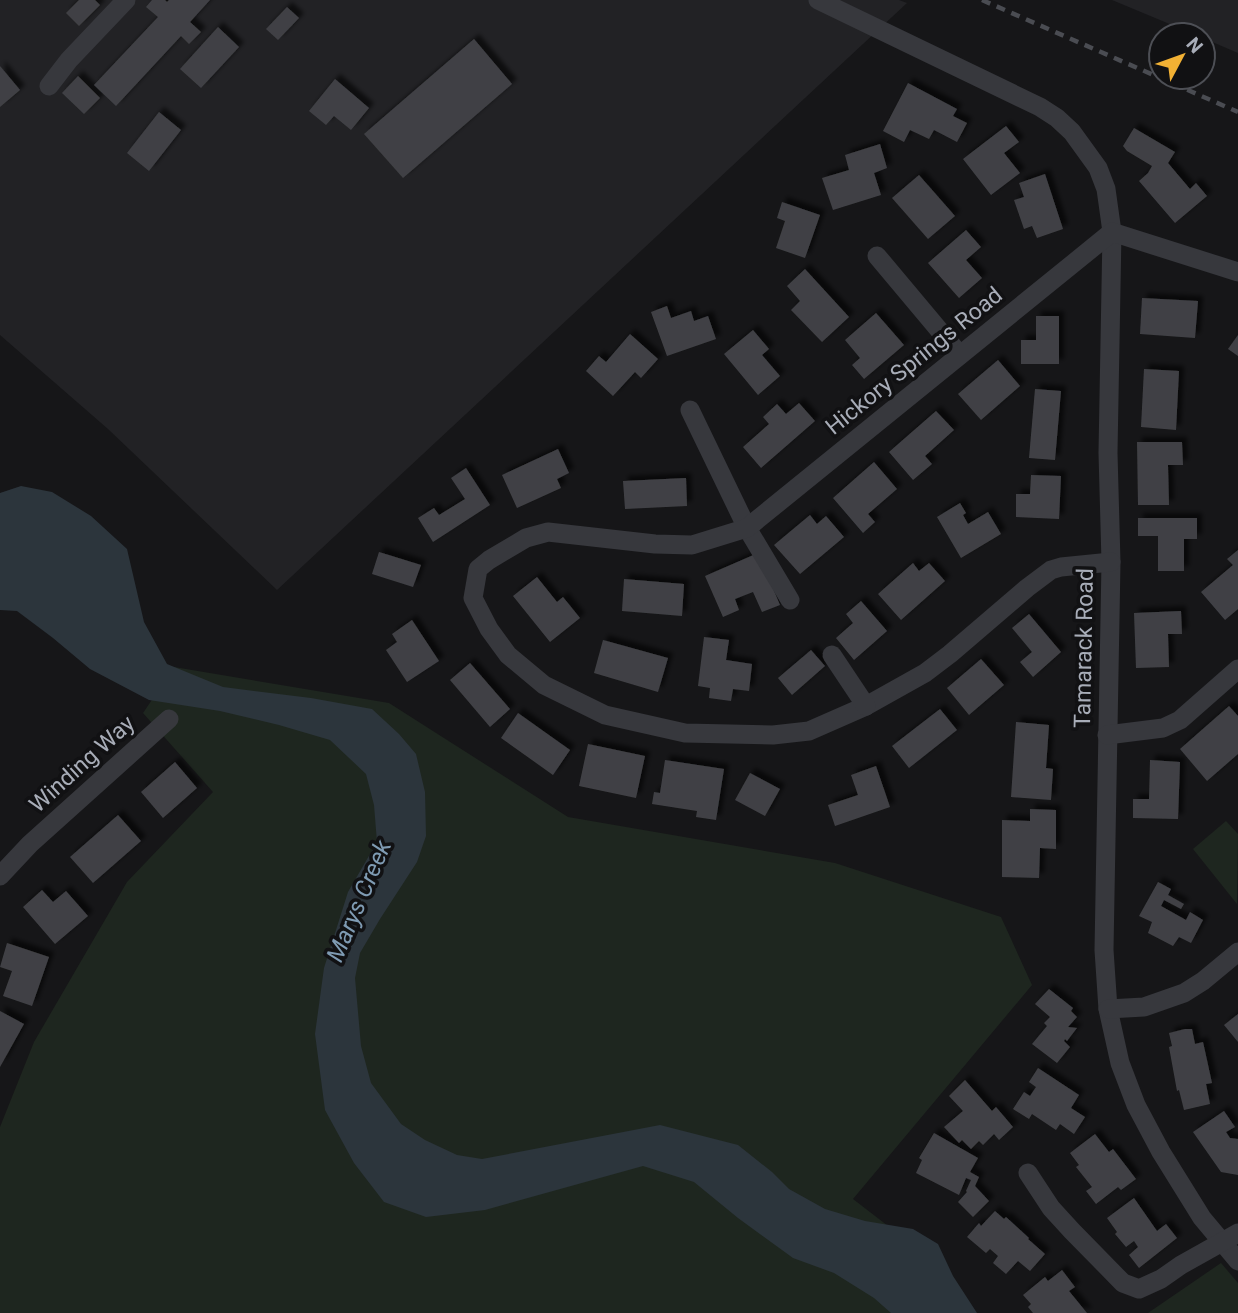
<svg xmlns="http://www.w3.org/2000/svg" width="1238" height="1313" font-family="Roboto,sans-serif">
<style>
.built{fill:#222225}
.green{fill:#1e261f}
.water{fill:#2c353c}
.building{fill:#404145;filter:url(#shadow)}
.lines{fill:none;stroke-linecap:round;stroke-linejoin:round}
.minor{stroke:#37383d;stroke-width:19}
.rail{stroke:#4a4c52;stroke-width:4.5;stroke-dasharray:9 7;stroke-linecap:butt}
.labels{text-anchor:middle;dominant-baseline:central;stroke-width:7;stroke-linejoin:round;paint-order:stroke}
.street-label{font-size:23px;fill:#a8adb8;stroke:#111113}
.water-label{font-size:24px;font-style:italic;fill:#7f9bb3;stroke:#111113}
</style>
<defs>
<filter id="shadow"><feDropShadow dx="5" dy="-5" stdDeviation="2" flood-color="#0009"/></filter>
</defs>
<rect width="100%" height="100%" fill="#161618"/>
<!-- built -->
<g class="built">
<path d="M0,0h899l8,3 -630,587 -169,-161 -108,-94z"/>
<path d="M1112,0h126v53l-35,-15v-3h-7z"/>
</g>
<!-- green -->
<g class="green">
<path d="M174,667l215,36 179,114 267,46 166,54 31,68 -179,214 100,77 7,37h-960v-186l34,-85 93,-160 86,-90 -70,-79z"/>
<path d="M1226,821l12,13 -1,70 -44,-55z"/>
<path d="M1221,1263l17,20v30h-90z"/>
</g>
<!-- water -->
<path class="water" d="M21,486l31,6 39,24 36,33 17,73 23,42 56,23 88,11 61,11 27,25 17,20 9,38 1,44 -9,26 -37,57 -20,34 -5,25 6,68 10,37 30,41 24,16 32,15 25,4 178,-34 78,20 34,27 17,17 36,20 40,12 48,8 25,15 15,32 24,37h-86l-17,-15 -40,-25 -41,-15 -55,-40 -44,-36 -51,-16 -158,44 -59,7 -42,-15 -30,-39 -29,-53 -10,-76 9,-66 24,-76 29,-50 -3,-37 -8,-31 -36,-34 -51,-15 -59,-14 -71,-11 -59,-31 -37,-31 -36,-27 -17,-1v-117z"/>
<!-- building -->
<g class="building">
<path d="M79,0h16l5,5 -21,21 -13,-13z"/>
<path d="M152,0h13l2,2 2,-2h41l-20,22 11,10 -12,12 -8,-8 -65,70 -22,-21 64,-68 -12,-10z"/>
<path d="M287,7l12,11 -21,22 -12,-11z"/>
<path d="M218,27l21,20 -38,41 -21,-19z"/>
<path d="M474,39l38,45 -109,94 -39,-44z"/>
<path d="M0,66l20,24 -20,17z"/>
<path d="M78,76l22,22 -16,16 -22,-21z"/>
<path d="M335,79l34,29 -18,22 -17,-14 -8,9 -17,-14z"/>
<path d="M908,83l49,26 -4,7 14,7 -10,19 -23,-12 -5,9 -19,-9 -6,12 -21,-11z"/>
<path d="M159,112l22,18 -32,41 -22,-18z"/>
<path d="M1006,126l13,16 -15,11 16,20 -29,22 -28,-36z"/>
<path d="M1134,128l41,24 -7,11 22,26 6,-6 11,13 -32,27 -36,-42 9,-8 4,-7 -25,-15 -4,-5z"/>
<path d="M880,144l7,24 -13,5 7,22 -48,15 -11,-32 27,-8 -4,-15z"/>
<path d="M1045,174l18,55 -26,9 -5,-12 -8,3 -10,-29 10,-3 -5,-14z"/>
<path d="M919,175l36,41 -27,23 -36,-41z"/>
<path d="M782,202l38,13 -15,43 -29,-10 9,-27 -8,-3z"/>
<path d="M966,230l15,17 -15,13 16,18 -23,20 -31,-35z"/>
<path d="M805,269l44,48 -27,25 -31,-32 9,-9 -13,-15z"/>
<path d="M1142,298l56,3 -3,37 -55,-4z"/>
<path d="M667,306l4,12 20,-7 3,10 14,-5 8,23 -49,17 -16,-44z"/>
<path d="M876,313l28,32 -40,34 -12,-14 8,-7 -15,-18z"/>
<path d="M1036,316h23v48h-38v-24h15z"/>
<path d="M753,330l16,19 -7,6 18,21 -22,19 -34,-41z"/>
<path d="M630,334l28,25 -17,19 -6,-6 -22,24 -27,-25 13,-15 7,6z"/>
<path d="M1238,335v21l-10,-7z"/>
<path d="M998,360l22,26 -39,34 -23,-26z"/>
<path d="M1144,369l35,2 -3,59 -35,-3z"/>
<path d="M1035,389l26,2 -6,69 -26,-2z"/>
<path d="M799,403l16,18 -54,47 -18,-21 26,-23 -6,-7 14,-13 9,10z"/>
<path d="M936,411l18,19 -29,26 7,8 -19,16 -24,-28z"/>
<path d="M1137,442h45l1,23h-15l1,40h-31z"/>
<path d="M558,449l11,24 -12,6 4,9 -44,20 -15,-33z"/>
<path d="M874,462l23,27 -29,25 7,8 -12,11 -30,-35z"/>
<path d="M466,468l24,37 -57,37 -15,-24 16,-10 5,7 26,-16 -14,-21z"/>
<path d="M1031,475l30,1 -2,43 -43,-2v-23h14z"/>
<path d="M686,478l1,28 -62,3 -2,-28z"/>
<path d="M960,503l6,10 -3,2 5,9 20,-12 13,22 -40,24 -24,-41z"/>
<path d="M810,515l7,9 9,-8 18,21 -44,37 -26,-29z"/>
<path d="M1138,518h59v21h-13v32h-26v-35h-20z"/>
<path d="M1238,550v59l-13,11 -24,-28 32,-27 -6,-6z"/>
<path d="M379,552l42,13 -8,22 -41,-13z"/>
<path d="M758,553l22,52 -18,7 -9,-20 -18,7 4,11 -16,7 -18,-41z"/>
<path d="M913,563l6,8 10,-8 16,18 -44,39 -23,-26z"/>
<path d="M537,577l20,25 6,-5 17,21 -30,24 -37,-46z"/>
<path d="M624,579l60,5 -2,32 -60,-5z"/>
<path d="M861,601l26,30 -33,29 -18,-22 17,-15 -7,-9z"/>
<path d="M1181,611l1,23h-14l1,33 -33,1 -2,-55z"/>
<path d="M1029,614l32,38 -28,25 -13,-15 12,-10 -20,-24z"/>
<path d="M412,620l27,41 -32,21 -21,-32 11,-8 -5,-8z"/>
<path d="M704,637l25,3 -3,20 26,4 -3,27 -16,-2 -2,12 -22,-3 1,-10 -12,-2z"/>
<path d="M603,640l65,18 -10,34 -64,-19z"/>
<path d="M811,650l14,16 -33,29 -14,-17z"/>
<path d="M981,659l23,26 -35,30 -22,-27z"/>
<path d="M470,663l40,46 -20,18 -40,-47z"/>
<path d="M1229,706l9,10v38l-31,27 -27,-32z"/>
<path d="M940,709l17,21 -48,38 -17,-22z"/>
<path d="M518,713l52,37 -17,25 -52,-37z"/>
<path d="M1016,722l33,3 -3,43 7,1 -2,31 -40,-3z"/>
<path d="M588,744l57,12 -9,42 -57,-12z"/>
<path d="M665,760l59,9 -8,51 -20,-3 1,-6 -45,-7 2,-12 6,1z"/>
<path d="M1150,760l30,2 -2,57 -45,-1v-19h16z"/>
<path d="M175,762l22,26 -34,30 -22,-26z"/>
<path d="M876,766l14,41 -55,19 -7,-21 30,-10 -7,-20z"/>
<path d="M750,773l30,16 -15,27 -30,-16z"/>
<path d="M1030,809l26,1v39l-16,-1 -1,30 -37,-1v-57l28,1z"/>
<path d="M118,815l23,26 -48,42 -23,-26z"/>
<path d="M1158,882l13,7 -3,6 16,9 -3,5 -17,-9 -3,6 25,14 4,-8 13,8 -12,23 -12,-6 -6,9 -25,-13 4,-11 -13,-6z"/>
<path d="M42,890l11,12 13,-11 22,25 -33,28 -32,-37z"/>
<path d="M7,943l42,14 -17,49 -29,-10 9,-25 -12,-4z"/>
<path d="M1049,989l24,19 -2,3 6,6 -9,10 9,1 -10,13 -2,-2 -1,2 6,6 -13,16 -25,-19 15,-18 -3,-3 6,-6 -15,-13z"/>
<path d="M0,1011l24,13 -24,43z"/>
<path d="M1238,1014v28l-14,-17z"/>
<path d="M1185,1029h7l3,15 8,-2 9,41 -6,1 4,20 -26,6 -5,-20 -2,1 -8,-44 3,-1 -3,-13z"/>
<path d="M1038,1068l41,27 -8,13 14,9 -11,17 -14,-10 -4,6 -24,-16 -3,5 -16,-10 11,-17 6,4 6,-9 -7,-5z"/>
<path d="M965,1080l27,31 4,-4 17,20 -14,13 -5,-6 -11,11 -4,-4 -8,8 -9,-9 -3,3 -15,-16 19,-16 -14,-15z"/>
<path d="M1224,1111l11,16 -9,5 4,6 8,1v36l-17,-3 -28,-40z"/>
<path d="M934,1133l44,25 -8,14 9,5 -4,9 14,15 -16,16 -15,-15 9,-10 -1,-1 5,-11 -5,-2 -7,17 -43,-22 6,-13 -3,-2z"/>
<path d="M1095,1134l14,18 4,-3 23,30 -15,11 -3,-3 -22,17 -10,-13 6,-4 -16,-20 3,-2 -9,-12z"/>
<path d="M1134,1198l23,33 9,-7 11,14 -38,30 -10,-13 9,-8 -4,-6 -8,6 -11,-13 2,-2 -10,-14z"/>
<path d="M995,1211l9,8 2,-2 23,21 -1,1 17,15 -15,17 -12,-10 -12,13 -13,-11 5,-7 -8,-7 -4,4 -19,-16 12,-14 2,3z"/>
<path d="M1062,1270l13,17 -6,4 18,22h-54l-5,-6 3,-3 -8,-9 22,-18 3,4z"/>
</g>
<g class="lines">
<!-- minor -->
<g class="minor">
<path d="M818,0l222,107 17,11 15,14 26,36 8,21 6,43 -4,221 3,109 -7,388 4,59 12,54 16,42 25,47 41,66 36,43"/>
<path d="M49,86l20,-26 57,-60"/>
<path d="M877,256l83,99"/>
<path d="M690,410l57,118 43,72"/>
<path d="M1111,562l-50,5 -10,3 -24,18 -77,66 -25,19 -59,33 -57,25 -36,4 -88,-2 -80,-18 -61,-30 -36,-30 -19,-26 -16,-31 5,-29 11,-9 37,-22 22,-6 107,12 37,1 55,-17 365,-296 126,40"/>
<path d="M832,655l34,51"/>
<path d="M1107,735l56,-7 17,-8 58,-51"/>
<path d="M0,876l30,-32 139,-125"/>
<path d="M1108,1009l36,-2 40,-14 19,-12 35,-29"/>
<path d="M1028,1173l23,35 21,23 51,52 16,6 22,-10 20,-14 57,-32"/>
</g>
<!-- rail -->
<path class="rail" d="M982,0l256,112"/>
</g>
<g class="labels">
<!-- street labels -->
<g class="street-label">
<text transform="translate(914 361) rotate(-39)">Hickory Springs Road</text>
<text transform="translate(1084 648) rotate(-89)">Tamarack Road</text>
<text transform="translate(82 764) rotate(-42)">Winding Way</text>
</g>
<!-- water labels -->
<g class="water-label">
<text transform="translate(359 901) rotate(-67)">Marys Creek</text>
</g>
</g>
<!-- north arrow -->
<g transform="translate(1182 56) rotate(49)"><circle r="33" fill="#111113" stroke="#4d4f55" stroke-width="2"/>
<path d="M0-5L12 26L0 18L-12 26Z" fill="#f2b134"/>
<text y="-10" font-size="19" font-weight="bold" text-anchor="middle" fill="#a8adb8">N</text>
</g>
</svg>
